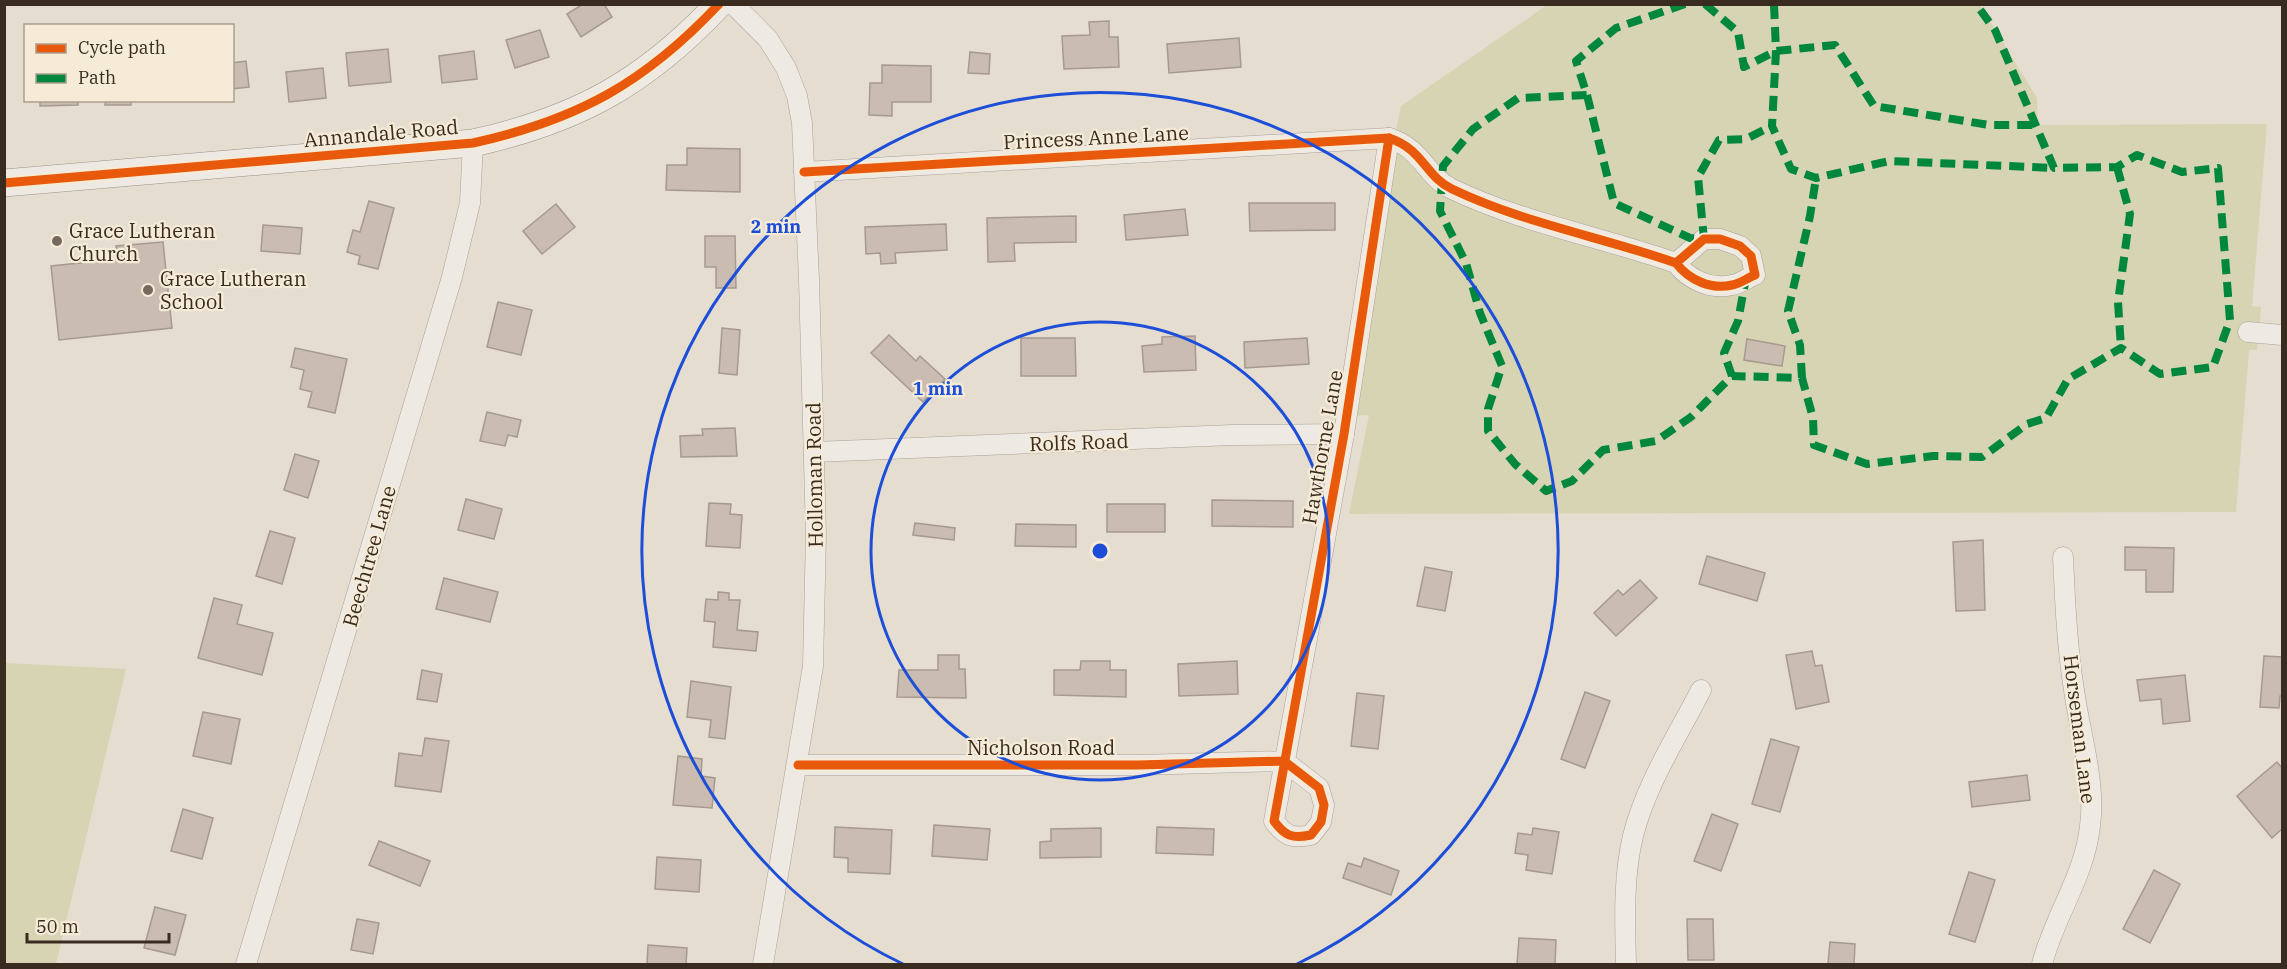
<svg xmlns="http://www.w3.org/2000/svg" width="2287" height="969" font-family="'IBM Plex Serif',serif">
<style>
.green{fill:#d6d4b3}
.building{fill:#cabcb1;stroke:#a6998f;stroke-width:1.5}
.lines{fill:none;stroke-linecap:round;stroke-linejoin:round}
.street-casing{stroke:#aba298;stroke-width:21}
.secondary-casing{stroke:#9b9288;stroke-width:28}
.street{stroke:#eee9e2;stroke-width:20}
.secondary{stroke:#eee9e2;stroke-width:27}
.quiet{stroke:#00873e;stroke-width:8;stroke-dasharray:15 8;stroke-linecap:butt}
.cycleway-casing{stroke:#f6ebd7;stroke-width:13}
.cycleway{stroke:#e8590c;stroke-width:9}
.ring{fill:none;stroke:#1d4ed8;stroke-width:3}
.poi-dot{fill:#76695e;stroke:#f6ebd7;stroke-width:2}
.labels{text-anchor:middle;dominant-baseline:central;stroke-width:4.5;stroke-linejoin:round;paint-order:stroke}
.street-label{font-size:20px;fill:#3a2b20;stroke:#f6ebd7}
.poi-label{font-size:20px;fill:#3a2b20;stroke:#f6ebd7;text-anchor:start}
.centre{fill:#1d4ed8;stroke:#f6ebd7;stroke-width:3}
.ring-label{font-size:18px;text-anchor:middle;font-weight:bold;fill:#1d4ed8;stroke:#f6ebd7;stroke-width:4.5;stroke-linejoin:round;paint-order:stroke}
</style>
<rect width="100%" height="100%" fill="#e5ddd0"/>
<!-- green -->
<g class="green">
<path d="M1547,5h433l57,93 1,27 229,-1 -15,182 9,1 -4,43h-8l-13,162 -887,2 20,-99 -31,1 63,-310z"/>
<path d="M5,663l121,6 -70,295h-51z"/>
</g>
<!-- building -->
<g class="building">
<path d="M583,4h21l8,13 -31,20 -14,-23z"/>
<path d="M1109,21v16h9l1,30 -55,2 -2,-33 28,-1 -1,-13z"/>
<path d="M540,30l9,27 -34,11 -9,-28z"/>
<path d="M1239,38l2,29 -72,6 -2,-29z"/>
<path d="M388,49l3,33 -42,4 -3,-33z"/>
<path d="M474,51l3,28 -35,4 -3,-27z"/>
<path d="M970,52l20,2 -1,20 -21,-1z"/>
<path d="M246,61l3,26 -17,2v-26z"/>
<path d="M882,65l49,1v36h-39v14l-23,-1 1,-32h12z"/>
<path d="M323,68l3,30 -37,4 -3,-30z"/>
<path d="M40,100h38v5l-38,1z"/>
<path d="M106,100h25v5h-26z"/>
<path d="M687,148l53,1v43l-74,-2 1,-25h20z"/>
<path d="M369,201l25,7 -16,61 -20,-5 2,-8 -13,-4 6,-22 7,2z"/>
<path d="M1249,203h86v27l-85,1z"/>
<path d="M556,204l19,23 -33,27 -19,-23z"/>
<path d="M1185,209l3,26 -62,5 -2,-25z"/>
<path d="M1076,216v26l-62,1 1,18 -27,1 -1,-44z"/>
<path d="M946,224l1,26 -52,3 1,10 -15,1 -1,-11 -14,1 -1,-27z"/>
<path d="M263,225l39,3 -2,26 -39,-3z"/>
<path d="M705,236h30l1,52h-20v-21h-11z"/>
<path d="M163,242l9,86 -113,12 -8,-74 67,-7 -2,-13z"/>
<path d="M498,302l34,8 -11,45 -34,-8z"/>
<path d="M722,328l18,2 -3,45 -18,-2z"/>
<path d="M889,335l27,26 4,-5 25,23 -22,23 -52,-49z"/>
<path d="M1195,336l1,34 -52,2 -2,-26 20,-2v-7z"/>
<path d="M1021,338h54l1,38h-55z"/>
<path d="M1307,338l2,26 -64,4 -1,-26z"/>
<path d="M1747,339l38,7 -3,20 -38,-6z"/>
<path d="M295,348l52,11 -12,54 -27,-6 4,-15 -12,-3 4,-19 -13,-3z"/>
<path d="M487,412l34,8 -4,17 -9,-2 -3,11 -25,-5z"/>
<path d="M735,428l2,28 -56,1 -1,-21 23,-1 -1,-6z"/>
<path d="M295,454l24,7 -11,37 -24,-8z"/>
<path d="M466,499l36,10 -8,30 -36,-9z"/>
<path d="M1212,500l81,1v26l-81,-1z"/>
<path d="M709,503l22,1 -1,10 12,1 -2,33 -34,-2z"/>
<rect x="1107" y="504" width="58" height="28"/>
<path d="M915,523l40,5 -1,12 -41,-5z"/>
<path d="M1016,524l60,1v22l-61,-1z"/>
<path d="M270,531l25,7 -13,46 -26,-8z"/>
<path d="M1983,540l2,70 -29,1 -3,-69z"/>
<path d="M2125,547l49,1 -1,44h-27v-22h-21z"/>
<path d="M1707,556l58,17 -8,28 -58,-17z"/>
<path d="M1425,567l27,5 -7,39 -28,-5z"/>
<path d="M444,578l54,14 -8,30 -54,-13z"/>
<path d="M1640,580l17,18 -41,38 -22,-23 24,-23 5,5z"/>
<path d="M718,592l11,1v7h11l-3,30 21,2 -2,19 -43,-4 2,-25 -11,-1 2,-22 12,1z"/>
<path d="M214,598l28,7 -5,19 36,9 -11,42 -64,-17z"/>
<path d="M1812,651l3,15 7,-1 7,37 -33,7 -10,-54z"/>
<path d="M938,655h21v14h6l1,29 -69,-1 2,-27h39z"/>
<path d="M2264,656l18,1v39h-2l-1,12 -19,-1z"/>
<path d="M1081,661h29v9h16v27l-72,-2v-25h26z"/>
<path d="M1237,661l1,33 -59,2 -1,-32z"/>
<path d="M422,670l20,4 -5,28 -20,-3z"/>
<path d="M2185,675l5,46 -27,3 -2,-25 -21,2 -3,-21z"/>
<path d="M691,681l40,6 -6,52 -16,-2 2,-17 -24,-3z"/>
<path d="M1585,692l25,9 -25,67 -24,-9z"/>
<path d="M1357,693l27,3 -6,53 -27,-3z"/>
<path d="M203,712l37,7 -9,45 -38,-8z"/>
<path d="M425,738l24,3 -8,51 -46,-6 4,-33 23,3z"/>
<path d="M1771,739l28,8 -19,65 -28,-8z"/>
<path d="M678,756l24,3 -1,17 14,2 -3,30 -39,-3z"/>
<path d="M2277,762l5,6v61l-10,9 -35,-42z"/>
<path d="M2027,775l3,25 -58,7 -3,-25z"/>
<path d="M183,809l30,9 -11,41 -31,-8z"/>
<path d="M1712,814l26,10 -17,47 -27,-10z"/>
<path d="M934,825l56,4 -3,31 -55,-4z"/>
<path d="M835,827l57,3 -2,44 -42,-2v-14l-14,-1z"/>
<path d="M1157,827l57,2 -1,26 -57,-2z"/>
<path d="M1101,828v29l-61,1v-16l11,-1v-12z"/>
<path d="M1533,828l26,4 -7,42 -26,-4 2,-15 -13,-2 3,-20 14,2z"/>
<path d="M379,841l51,20 -10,25 -51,-21z"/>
<path d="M657,857l44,3 -2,32 -44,-3z"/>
<path d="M1364,858l35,13 -8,24 -48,-17 5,-15 13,4z"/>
<path d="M2154,870l26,14 -30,59 -27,-14z"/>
<path d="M1969,872l26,8 -20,62 -26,-8z"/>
<path d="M155,907l31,8 -11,40 -31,-7z"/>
<path d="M357,919l22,4 -6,31 -22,-4z"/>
<path d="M1687,919h26l1,41h-26z"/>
<path d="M1519,938l37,2 -1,24h-38z"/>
<path d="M1830,942l25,2 -1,20h-26z"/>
<path d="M648,945l39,3 -1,16h-39z"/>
</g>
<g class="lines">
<!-- street casing -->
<g class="street-casing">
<g id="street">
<path d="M733,4l35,35 18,29 11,28 5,27 7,157 7,253 -3,133 -50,298"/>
<path d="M804,172l585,-34c34,11 37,39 63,51 71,34 150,48 224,74 13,17 35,27 56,22 8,-1 15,-7 23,-10l-4,-19 -11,-10 -20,-7h-16l-28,24"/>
<path d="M2248,332l34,3"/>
<path d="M814,452l418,-17 112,-1"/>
<path d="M798,765h340l146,-4 35,27 5,17 -3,17 -10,13c-19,4 -26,1 -37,-14l70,-387 45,-296"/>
<path d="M246,964l206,-687 18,-74 3,-60"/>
<path d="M1626,964c-1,-41 -3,-87 7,-128 13,-52 44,-99 68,-146"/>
<path d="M2042,964c12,-47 43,-89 48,-138 6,-44 -10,-92 -16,-136 -7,-44 -9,-89 -11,-133"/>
</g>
</g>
<!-- secondary casing -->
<g class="secondary-casing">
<path id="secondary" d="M4,183l469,-40c104,-23 172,-60 246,-139"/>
</g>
<!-- street -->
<use href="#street" class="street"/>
<!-- secondary -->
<use href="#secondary" class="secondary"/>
<!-- quiet -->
<g class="quiet">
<path d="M1685,4l-69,24 -40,33 11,34 -69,3 -45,31 -30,37 -3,45 26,52 14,50 22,53 -14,43v22l27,33 31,27 26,-10 31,-31 53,-9 35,-24 41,-41 70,2 11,40 1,27 53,19 66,-8 49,1 45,-33 19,-6 22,-39 53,-31 39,26 53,-7 17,-47 -12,-152 -36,4 -45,-17 -20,12 -63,1 -59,-138 -19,-26"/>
<path d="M1705,4l33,28 6,35 32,-16 59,-6 39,61 115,19h48"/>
<path d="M1774,4l2,47 -4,75 19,43 25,9 73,-17 165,7"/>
<path d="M1587,95l27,108 76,35 14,1 -6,-62 21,-37 27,-1 26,-13"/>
<path d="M2117,167l13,47 -12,88 3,46"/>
<path d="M1732,376l-8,-23 14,-32 8,-43"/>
<path d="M1802,378l-2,-33 -12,-34 22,-95 6,-38"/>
</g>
<!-- cycleway casing -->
<g class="cycleway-casing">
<g id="cycleway">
<path d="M804,172l585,-34c34,11 37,39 63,51 71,34 150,48 224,74 13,17 35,27 56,22 8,-1 15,-7 23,-10l-4,-19 -11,-10 -20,-7h-16l-28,24"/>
<path d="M4,183l469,-40c104,-23 172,-60 246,-139"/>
<path d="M798,765h340l146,-4 35,27 5,17 -3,17 -10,13c-19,4 -26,1 -37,-14l70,-387 45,-296"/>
</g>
</g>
<!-- cycleway -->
<use href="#cycleway" class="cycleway"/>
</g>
<!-- distance rings -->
<g class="ring">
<circle cx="1100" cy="551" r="229"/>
<path d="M903 964A458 458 0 1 1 1297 964"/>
</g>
<!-- markers -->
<g class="poi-dot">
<circle cx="57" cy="241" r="6"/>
<circle cx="148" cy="290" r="6"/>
</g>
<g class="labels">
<!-- street labels -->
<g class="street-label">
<text transform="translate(381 133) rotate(-5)">Annandale Road</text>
<text transform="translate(1096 137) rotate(-3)">Princess Anne Lane</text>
<text transform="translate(1079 442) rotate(-2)">Rolfs Road</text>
<text transform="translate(1322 447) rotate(-80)">Hawthorne Lane</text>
<text transform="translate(814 475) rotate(-91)">Holloman Road</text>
<text transform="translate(369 556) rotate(-74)">Beechtree Lane</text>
<text transform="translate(2080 729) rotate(83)">Horseman Lane</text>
<text x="1041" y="747">Nicholson Road</text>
</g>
<!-- poi labels -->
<g class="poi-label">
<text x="69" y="230">Grace Lutheran<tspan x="69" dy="23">Church</tspan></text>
<text x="160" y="278">Grace Lutheran<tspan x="160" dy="23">School</tspan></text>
</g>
</g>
<circle cx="1100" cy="551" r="9" class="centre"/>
<g class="ring-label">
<text x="776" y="233">2 min</text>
<text x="938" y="395">1 min</text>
</g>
<!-- border -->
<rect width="2287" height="969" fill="none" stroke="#3a2b20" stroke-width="12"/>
<!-- legend -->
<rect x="24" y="24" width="210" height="78" fill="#f6ebd7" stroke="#ab9e8e" stroke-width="1.5"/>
<rect x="36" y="44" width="30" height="9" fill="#e8590c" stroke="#ab9e8e" stroke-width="1.5"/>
<text x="78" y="54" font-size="18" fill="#3a2b20">Cycle path</text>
<rect x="36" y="74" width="30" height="9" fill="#00873e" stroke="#ab9e8e" stroke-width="1.5"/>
<text x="78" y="84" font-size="18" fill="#3a2b20">Path</text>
<!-- scale -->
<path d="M27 933v9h142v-9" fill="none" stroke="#3a2b20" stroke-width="3"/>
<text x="36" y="933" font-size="18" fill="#3a2b20" stroke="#f6ebd7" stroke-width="4.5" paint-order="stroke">50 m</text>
</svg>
